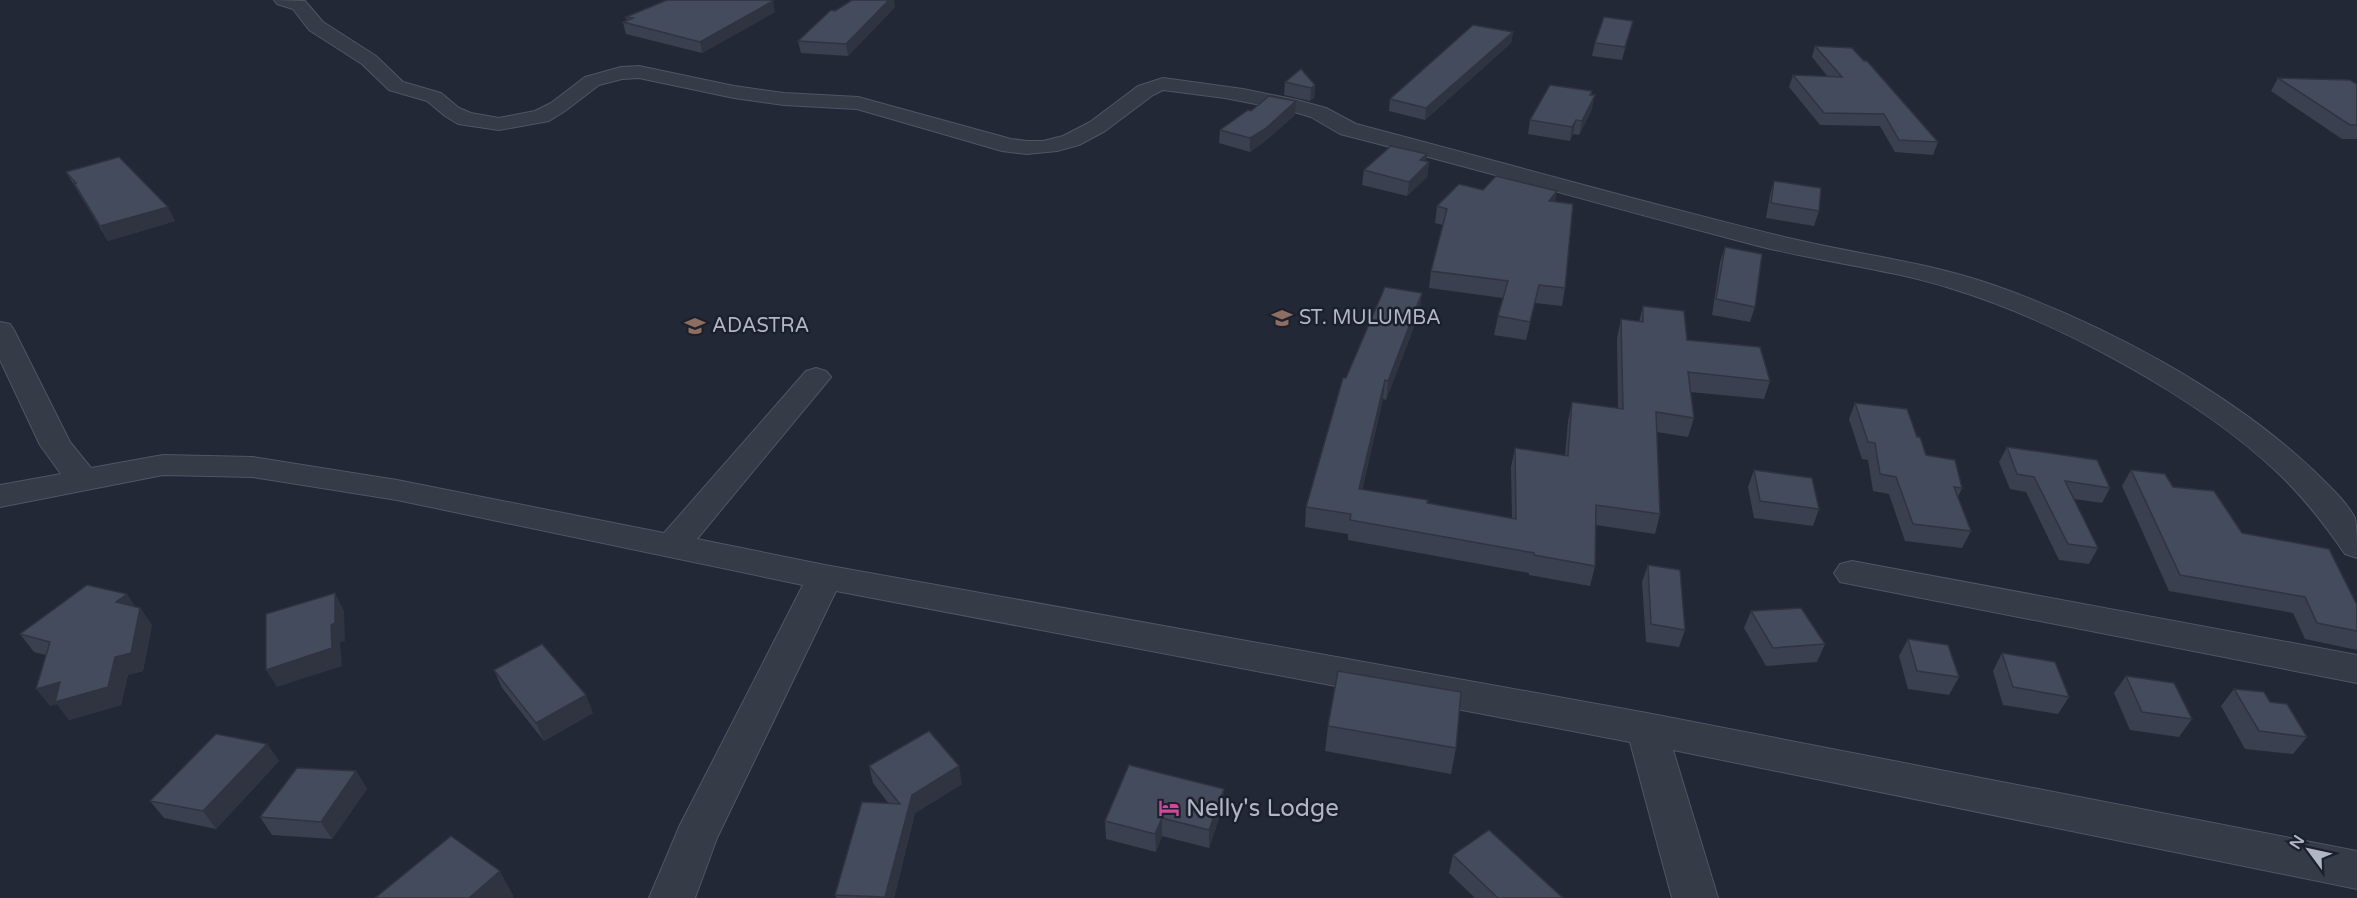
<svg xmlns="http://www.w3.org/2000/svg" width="2357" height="898" font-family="'Varela Round',sans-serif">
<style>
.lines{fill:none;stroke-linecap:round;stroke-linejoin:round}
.minor-casing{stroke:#515562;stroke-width:2}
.minor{fill:#363b48;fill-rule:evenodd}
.wall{fill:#3a404f}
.shaded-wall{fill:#303440}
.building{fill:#444b5c;stroke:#303440;stroke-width:1.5}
.labels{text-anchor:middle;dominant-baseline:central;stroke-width:5;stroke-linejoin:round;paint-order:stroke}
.poi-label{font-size:20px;fill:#b1b5c4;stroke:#1c202c;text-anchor:start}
.near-poi-label{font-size:24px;fill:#b1b5c4;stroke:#1c202c;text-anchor:start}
</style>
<rect width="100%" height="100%" fill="#232837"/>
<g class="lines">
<!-- minor casing -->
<g class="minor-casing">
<g id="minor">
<path d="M274,0l31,1 18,21 53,34 27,26 38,11 18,15 12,5 28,5 36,-7 16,-8 34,-26 36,-10 18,-1 95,20 50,7 74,4 153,42 16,2h16l20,-5 27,-14 48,-36 25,-8 80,11 54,11 29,8 30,16c141,37 282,77 424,112 72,18 146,25 216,50 108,38 235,106 318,185 14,14 32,30 41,47 2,10 2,28 2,40l-12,-4c-20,-29 -41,-57 -68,-82 -79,-75 -220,-151 -324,-183 -66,-21 -135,-27 -202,-45 -137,-36 -273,-75 -411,-110l-29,-17 -20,-6 -66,-13 -62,-8 -10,5 -48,36 -26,14 -22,6 -30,3 -25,-3 -145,-42 -73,-4 -50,-7 -95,-20 -17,1 -23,6 -34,26 -16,10 -50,9 -41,-6 -13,-8 -18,-15 -38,-11 -27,-26 -53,-34 -16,-21 -16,-5z"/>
<path d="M0,322l10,2 4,6 56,112 21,26 72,-13 90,2 144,23 267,53 142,-162 10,-3 10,3 5,6 -134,162 128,26 822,148 710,138v38l-684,-139 45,148h-46l-42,-156 -794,-151 -119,247 -22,60h-46l31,-73 123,-240 -406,-85 -144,-23 -90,-2 -163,32v-22l61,-11 -21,-29 -40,-85z"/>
<path d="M1852,561l505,94v28l-517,-101 -6,-9 6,-9z"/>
</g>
</g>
<!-- minor -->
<use href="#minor" class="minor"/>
</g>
<!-- wall -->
<g class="wall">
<path d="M895,7l-47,49 -47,-3 -3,-12 37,-30z"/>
<path d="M775,12l-73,41 -76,-19 -3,-12 4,-1 -1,-4z"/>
<path d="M1633,21l-11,39 -30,-4 3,-13z"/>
<path d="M1513,32l-2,11 -86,77 -36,-9 1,-12z"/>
<path d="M1815,46l123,96 -5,13 -38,-3 -15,-26 -60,-1 -31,-38 4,-12 35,2 -16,-20z"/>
<path d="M2278,78l79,6v55h-15l-71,-48z"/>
<path d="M1285,82l30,3 -1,13 -4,3 -26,-6z"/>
<path d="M1592,91v18l-13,26 -6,-1 -3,7 -42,-7 2,-14z"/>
<path d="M1251,111l44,4 -31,27 -14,10 -31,-9 1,-13z"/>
<path d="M1426,162h3l-2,15 -20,19 -45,-11 2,-15z"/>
<path d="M66,172l109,49 -67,20z"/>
<path d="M1774,181l45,30 -5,15 -48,-8 4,-23z"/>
<path d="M1483,190l72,12 10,86 -3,18 -27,-3 -9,37 -32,-5 4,-19 5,-18 -74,-10 2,-17 12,-46 -8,-2 2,-17z"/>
<path d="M1725,247l30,60 -5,15 -38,-7 8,-53z"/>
<path d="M1643,306l44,34 83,41 -6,18 -74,-7 4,26 -6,19 -31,-5 3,82 -5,20 -59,-9 -1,41 -5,20 -61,-11v-2l-181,-33v-6l-43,-7 1,-20 40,-129 74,-67 -34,89 -3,-1 -21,91 65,13 85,15 -1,-51 4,-19 50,8 3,-35 4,-19 46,6 -1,-70 4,-19 18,3z"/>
<path d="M1855,403l62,34 9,18 36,33 -4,9 13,34 -9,17 -57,-7 -16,-47 -16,-3 -5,-31 -6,-1 -13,-40z"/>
<path d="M2007,447l103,41 -8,15 -28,-4 24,49 -9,16 -30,-4 -33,-68 -16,-3 -11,-27z"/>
<path d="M1754,470l65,39 -6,17 -59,-8 -6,-31z"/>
<path d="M2131,470l42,17 69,46 115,72v45l-52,-11 -12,-26 -124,-22 -47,-105z"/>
<path d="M1648,565l37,65 -6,17 -33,-5 -4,-60z"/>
<path d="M135,607l5,1 12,17 -9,46 -15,4 -7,30 -52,15 -12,-16 -7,2 -4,-51 -12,-3 -14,-18z"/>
<path d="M1751,611l74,33 -8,18 -51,4 -22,-38z"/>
<path d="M1908,639l51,38 -10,18 -41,-6 -9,-33z"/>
<path d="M2002,653l67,44 -11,17 -55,-9 -10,-34z"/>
<path d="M494,670l99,43 -49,28 -42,-53z"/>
<path d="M2126,676l66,43 -13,18 -49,-7 -16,-37z"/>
<path d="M2234,689l73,48 -14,17 -48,-5 -24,-43z"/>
<path d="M1328,726l128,22 -5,26 -126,-23z"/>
<path d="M267,744l12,17 -63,68 -52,-11 -14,-17z"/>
<path d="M869,766l93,18 -47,29 -21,85h-58l-1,-3 54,-91 -16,-21z"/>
<path d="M356,771l11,18 -35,50 -60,-4 -12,-18z"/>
<path d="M1223,807l-14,41 -47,-12 -6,16 -50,-13 -1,-18z"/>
<path d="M1453,855l110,43h-88l-26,-25z"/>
</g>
<!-- shaded-wall -->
<g class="shaded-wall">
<path d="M889,0h5l1,7 -47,49 -2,-12z"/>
<path d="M773,1l2,11 -73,41 -2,-11z"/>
<path d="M1633,21l-3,12 -8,27 3,-13z"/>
<path d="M1513,32l-2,11 -86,77 1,-12z"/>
<path d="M1315,85l-1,13 -4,3 1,-13z"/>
<path d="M1595,95l-3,14 -13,26 3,-14z"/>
<path d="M1296,101l-1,14 -31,27 -14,10v-14z"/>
<path d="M1576,120l-3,14 -3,7 2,-14z"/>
<path d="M1427,154l-1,11 3,-3 -2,15 -20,19 2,-14 11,-22z"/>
<path d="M1557,191l-3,17 -5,-7z"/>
<path d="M168,207l7,14 -67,20 -8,-15z"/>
<path d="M1422,293l-2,18 -34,89 2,-19z"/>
<path d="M1385,380l-2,19 -26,110 2,-20z"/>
<path d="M335,593l9,18 1,30 -5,1 2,24 -65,21 -11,-17z"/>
<path d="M127,594l12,18 -23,-10z"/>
<path d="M140,608l12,17 -9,46 -15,4 -7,30 -52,15 -12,-16 -7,2 -14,-17z"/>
<path d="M586,695l7,18 -49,28 -8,-18z"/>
<path d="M267,744l12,17 -63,68 -13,-18z"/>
<path d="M959,766l3,18 -47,29 -21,85h-9l27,-103z"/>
<path d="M356,771l11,18 -35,50 -11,-17z"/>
<path d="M1224,789l-1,18 -14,41v-18z"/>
<path d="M1162,818v18l-6,16 -1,-18z"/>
<path d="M500,871l14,26 -2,1h-43z"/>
</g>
<!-- building -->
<g class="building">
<path d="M667,0h103l3,1 -73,41 -77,-20 10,-4 -7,-1z"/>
<path d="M852,0h37l-43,44 -48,-3 33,-31 4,1z"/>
<path d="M1604,17l29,4 -8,26 -30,-4z"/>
<path d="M1473,25l40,7 -87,76 -36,-9z"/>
<path d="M1815,46l37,2 12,13h3l71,81 -39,-2 -15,-26 -60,-1 -31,-38 49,2z"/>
<path d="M1301,69l14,16 -4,3 -26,-6z"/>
<path d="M2278,78l72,2 7,4v41h-7z"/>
<path d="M1550,85l42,6 -2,4h5l-13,26 -6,-1 -4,7 -42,-7z"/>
<path d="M1269,96l27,5 -31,28 -15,9 -30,-8 28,-20 3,1z"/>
<path d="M1391,146l36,8 -7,6 9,2 -20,20 -45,-12z"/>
<path d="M119,157l49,50 -68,19 -26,-43h2l-10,-11z"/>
<path d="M1496,176l61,15 -8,10 24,3 -8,84 -26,-3 -9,37 -32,-6 10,-35 -77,-10 16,-62 -10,-3 22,-22 24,6z"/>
<path d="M1774,181l47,7 -2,23 -48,-8z"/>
<path d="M1725,247l37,7 -7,53 -39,-8z"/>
<path d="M1385,287l37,6 -34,88 -3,-1 -26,109 69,11 -1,3 89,16 -1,-71 53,8 4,-54 51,7 -2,-90 22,3v-16l41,5 3,29 73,7 10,34 -82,-9 6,46 -38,-6 4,102 -64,-9 -1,61 -61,-11v-2l-184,-33 1,-6 -45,-7 37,-129h3z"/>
<path d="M1855,403l52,6 10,28h3l6,18 29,5 7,28 -8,-1 17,44 -58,-7 -17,-47 -16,-3 -5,-31 -7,-1z"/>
<path d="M2007,447l90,13 13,28 -45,-7 33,67 -30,-4 -34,-67 -17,-3z"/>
<path d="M1754,470l58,8 7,31 -59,-8z"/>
<path d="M2131,470l34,4 8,13 41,4 28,42 87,16 28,56v26l-40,-8 -12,-26 -125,-22z"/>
<path d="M1648,565l32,5 5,60 -34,-6z"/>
<path d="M87,585l40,9 -11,8 24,6 -9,45 -16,4 -7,30 -53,15 5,-20 -24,7 14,-47 -30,-8z"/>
<path d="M335,593v30l-4,2 1,23 -66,22v-56z"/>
<path d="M1801,608l24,36 -52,4 -22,-37z"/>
<path d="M1908,639l40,6 11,32 -42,-6z"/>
<path d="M542,644l44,51 -50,28 -42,-53z"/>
<path d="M2002,653l53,9 14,35 -56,-10z"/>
<path d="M1338,671l123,21 -5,56 -128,-22z"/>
<path d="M2126,676l48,7 18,36 -50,-7z"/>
<path d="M2234,689l30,3 6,10 17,2 20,33 -48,-6z"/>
<path d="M929,731l30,35 -47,29 -27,102 -50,-2 27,-93 38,2 -31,-38z"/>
<path d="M216,734l51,10 -64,67 -53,-10z"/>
<path d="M1129,765l95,24 -15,41 -47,-12 -7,16 -50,-13z"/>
<path d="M297,768l59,3 -35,51 -61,-5z"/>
<path d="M1489,830l74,68h-65l-45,-43z"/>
<path d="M451,836l49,35 -31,27h-94z"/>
</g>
<!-- icons -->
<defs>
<g id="school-bare" transform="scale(1.62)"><path d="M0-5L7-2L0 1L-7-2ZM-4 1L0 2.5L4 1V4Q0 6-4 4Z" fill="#8d6e63" stroke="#1c202c" stroke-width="2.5" paint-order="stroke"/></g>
<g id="hotel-bare" transform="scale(1.62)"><path d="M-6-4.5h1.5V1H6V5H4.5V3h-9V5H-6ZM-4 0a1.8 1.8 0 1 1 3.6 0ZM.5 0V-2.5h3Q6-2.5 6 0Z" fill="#d1479c" stroke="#1c202c" stroke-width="2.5" paint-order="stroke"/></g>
</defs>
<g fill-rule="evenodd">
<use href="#school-bare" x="1282" y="318"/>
<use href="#school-bare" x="695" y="326"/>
<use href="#hotel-bare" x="1169" y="808"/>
</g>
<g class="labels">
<!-- poi labels -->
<g class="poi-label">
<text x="1299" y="318">ST. MULUMBA</text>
<text x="712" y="326">ADASTRA</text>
</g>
<!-- near-poi labels -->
<g class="near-poi-label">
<text x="1186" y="808">Nelly's Lodge</text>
</g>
</g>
<!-- north arrow -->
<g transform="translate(2309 850) rotate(303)" stroke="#1c202c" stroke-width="4.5" paint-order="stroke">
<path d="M0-4.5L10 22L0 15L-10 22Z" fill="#b1b5c4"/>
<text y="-9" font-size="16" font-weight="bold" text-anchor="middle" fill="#b1b5c4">N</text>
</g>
</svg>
